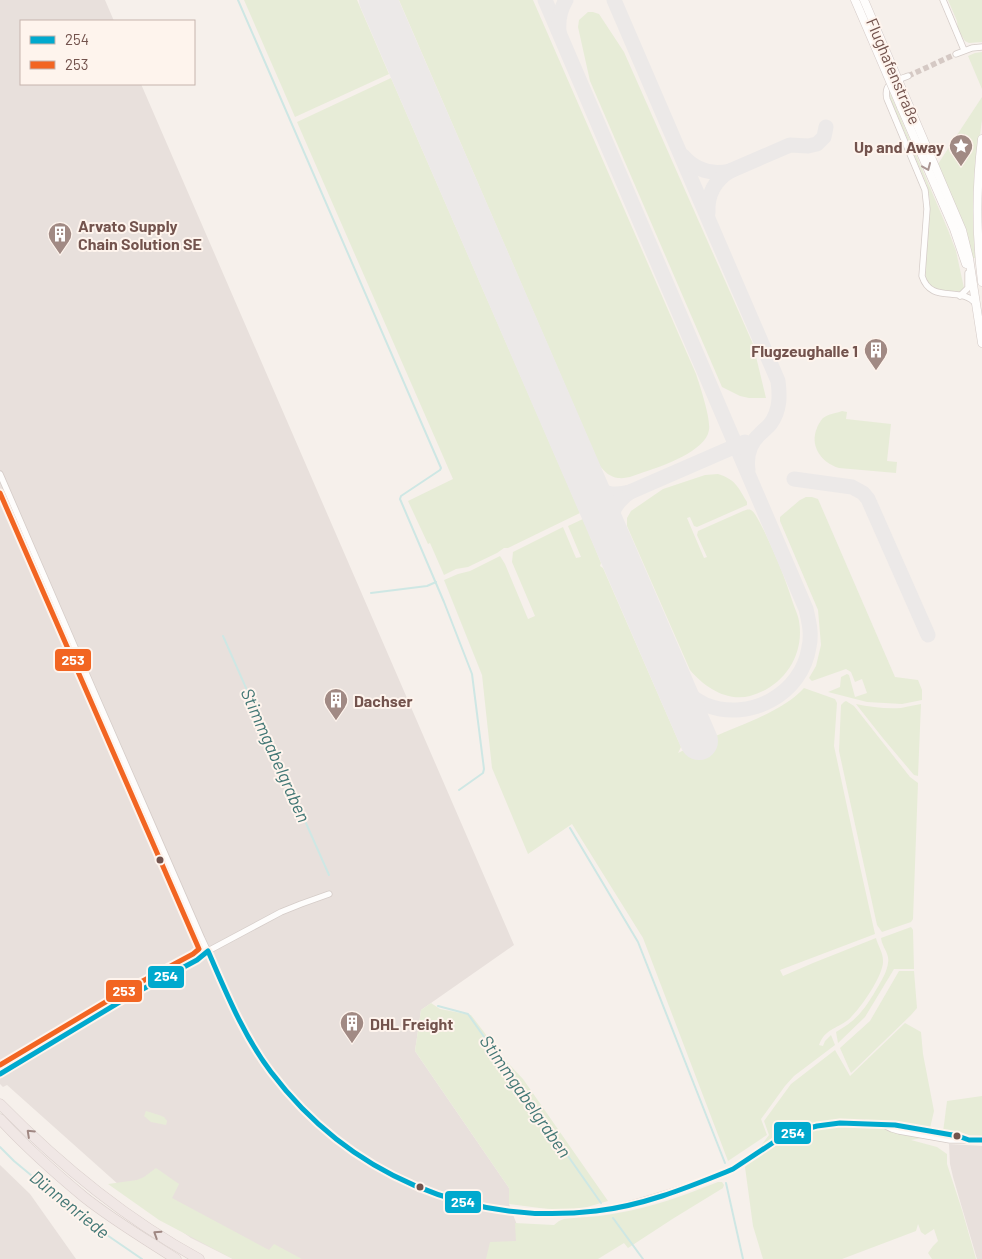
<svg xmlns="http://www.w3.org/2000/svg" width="982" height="1259" font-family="Barlow,sans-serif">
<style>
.industrial{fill:#e8e0dc}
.green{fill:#e7ecd7}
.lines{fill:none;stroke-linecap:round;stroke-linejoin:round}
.stream{stroke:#cee7e4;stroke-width:2}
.taxiway{stroke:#ece9e8;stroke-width:15}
.runway{stroke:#ece9e8;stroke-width:38}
.street-tunnel{stroke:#d5c9c4;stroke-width:5.5;stroke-dasharray:5.5 3;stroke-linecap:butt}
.street-casing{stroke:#d5ccc8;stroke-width:7}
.secondary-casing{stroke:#d5cbc8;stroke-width:9}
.highway-casing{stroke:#d8cdca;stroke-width:11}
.street{stroke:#fefdfc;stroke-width:5.5}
.secondary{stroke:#fefdfc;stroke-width:8}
.highway{stroke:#f0e7e5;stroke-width:10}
.secondary-bridge-casing{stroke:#d5cbc8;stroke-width:9;stroke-linecap:butt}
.secondary-bridge{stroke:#fefdfc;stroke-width:8}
.bus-1-casing{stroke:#fef4ed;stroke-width:9}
.bus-2-casing{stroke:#fef4ed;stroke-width:9}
.bus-1{stroke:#00a9ce;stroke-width:5}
.bus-2{stroke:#f26522;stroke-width:5}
.oneway{stroke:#ab9793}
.oneway2{stroke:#9f8782}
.bus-dot{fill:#73534d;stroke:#fef4ed;stroke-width:2}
.labels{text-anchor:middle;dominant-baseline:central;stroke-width:4;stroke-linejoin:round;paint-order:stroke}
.street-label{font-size:16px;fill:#73534d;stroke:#fef4ed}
.poi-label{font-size:16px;font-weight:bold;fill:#73534d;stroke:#fef4ed;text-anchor:start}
.water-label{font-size:18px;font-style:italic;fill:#427775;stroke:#fef4ed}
.line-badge{stroke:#fef4ed;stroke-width:2}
.badge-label{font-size:14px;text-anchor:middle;font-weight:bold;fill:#fff}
</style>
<rect width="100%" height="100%" fill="#f6f0eb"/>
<!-- industrial -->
<g class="industrial">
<path d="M0,0h105l9,21h-93v63h120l373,861 -93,65 -6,41 94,137v16l8,21v34h-284l-42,-21 -63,-45 -121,-108 -4,2 -3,-3z"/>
<path d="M949,1144l33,2v113h-5l-24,-82 -3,-13z"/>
<path d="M0,1165l30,29 46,65h-76z"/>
</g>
<!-- green -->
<g class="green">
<path d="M244,0h113l32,74 -94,43z"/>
<path d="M399,0h134l163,374c4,12 15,45 13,56 -3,21 -48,37 -65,42 -8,3 -17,7 -26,6 -8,-1 -13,-6 -18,-12z"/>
<path d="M948,0h34v42l-13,1 -4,-2 -7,-11 -1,-9z"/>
<path d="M588,12h5l6,2 25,38 129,292 13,54h-17l-9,-2 -18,-9 -132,-306 -12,-54 1,-7z"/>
<path d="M982,52v37l-14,-33 7,-3z"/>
<path d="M391,78l189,435 -72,35h-4l-7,5 -29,14 -12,2 -12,6 -14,-32 -2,1 -20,-43 45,-22 -156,-357z"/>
<path d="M890,93l58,137 8,21 8,37 -1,3c-9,2 -27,1 -34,-6 -3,-4 -3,-9 -4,-13l5,-71 -3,-16 -37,-87z"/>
<path d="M982,97v23l-8,60 -1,42 2,36h-3l-10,-37 -24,-57z"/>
<path d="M842,411l5,1 -1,7 45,5 -4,37 10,1 -1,11 -57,-5c-17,-5 -30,-22 -22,-40 1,-3 4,-8 6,-10 5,-4 14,-5 19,-7z"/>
<path d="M718,474c17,5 20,13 29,28v3l-50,22 -3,-1 -4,-9 -3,1 17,40 3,-1 -10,-22 1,-4 45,-20c3,-1 5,-2 8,-1 6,3 18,32 22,40 8,17 14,35 20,53 2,6 5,12 6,18 6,35 -16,66 -49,75 -23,6 -46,-9 -60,-26l-63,-144v-8l4,-7 32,-22 42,-14z"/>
<path d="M806,497h6l6,2 77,178 23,3 4,10v10l-20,4 -35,-2 -39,-10 12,-5 1,-10 6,-3 2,1 6,22 12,-4 -5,-14 -7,3 -4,-10 -5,-3 -34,12 -3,-3 7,-12 5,-21 -3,-35 -38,-89v-4l20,-17z"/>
<path d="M583,519l18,44 -1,3 3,2 78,179 -3,6 10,-5 3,6 23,-10 -3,-6c29,-13 73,-27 93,-50l31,11 2,4 -3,43 23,107 18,81 -95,36 3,6 30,-13 63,-25c2,8 7,14 7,23 1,14 -24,50 -35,59 -12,9 -23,9 -29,25l4,1 2,-5 6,-6 4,10 -41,31 -9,10 -24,33 6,16 -39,26 -85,-223 -71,-114 -44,30 -36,-86 -10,-93 -38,-95 14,-6 12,-3 30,-15 5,8 23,55 7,-3 -23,-54 1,-10 50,-25 13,31 5,-1 -13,-31z"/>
<path d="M846,701l8,5 56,71 8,6 -5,136 -2,3 -29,10 -5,-7 -38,-174 2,-46 3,-3z"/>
<path d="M856,704c14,3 30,5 45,4 6,-1 13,-3 20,-4l-3,72 -4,-1 -32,-38z"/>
<path d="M911,927l2,3 1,39h-20l-29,48 -27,26 -2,-11c23,-13 30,-25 43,-47 4,-7 8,-14 9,-22 2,-9 -6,-16 -7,-25z"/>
<path d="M899,971h15l3,37 -6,7 -60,58 -11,-25 30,-27z"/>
<path d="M431,1003l9,6 31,6 35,46 17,18 85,122 -28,8 -25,1 -46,-6v-16l-94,-137 6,-41z"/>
<path d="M905,1023l16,9 2,22 11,57 -6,26 -17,3 26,7 10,7v10l15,46 14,49h-44l-4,-6 5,-7 5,-5 -4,-12 -9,6 -4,-3 -3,-8 -2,7 -74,28h-79l-10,-33 -8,-59 24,-32 -5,-14 27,-37 44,-34 15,26z"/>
<path d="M982,1096v40l-21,-1 -18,-3 4,-31z"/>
<path d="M146,1111c3,1 14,4 18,6l3,4 -1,4 -15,-3 -7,-6z"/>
<path d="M156,1168l23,16 -7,14 97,52 5,-6 28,15h-69l-74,-39 -51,-36 29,-4 7,-3z"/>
<path d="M718,1182h4l2,3 -1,3 -49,30 -46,30 -4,-5 -26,16h-112l4,-17 26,-1 -1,-18 39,2 5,-4 5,-2c17,-2 36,-2 54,-6 35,-6 67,-18 100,-31z"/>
</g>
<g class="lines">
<!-- stream -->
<g class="stream">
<path d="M238,0l203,468 -1,2 -39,26 -1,3 44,103 28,72 12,95 -1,4 -24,17"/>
<path d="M371,593l56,-7 9,-4"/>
<path d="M223,636l106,239"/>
<path d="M570,828l68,114 87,221"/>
<path d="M438,1006l30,8 133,189"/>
<path d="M0,1147l14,14 71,59 57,39"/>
<path d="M726,1183l17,76"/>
<path d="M613,1218l30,41"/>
</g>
<!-- taxiway -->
<g class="taxiway">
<path d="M545,0l261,609c3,13 6,25 3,38 -7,47 -59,75 -103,58 -16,-7 -27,-19 -37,-33"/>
<path d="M614,0l164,381c2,15 2,29 -7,42 -3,4 -7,7 -11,11 -10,9 -14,22 -12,36"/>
<path d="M559,31c-1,-11 1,-21 7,-31"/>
<path d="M683,156c12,14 29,19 47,15l60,-26 18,1 9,-2 7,-7 2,-10"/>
<path d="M708,213c-1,-18 6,-32 22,-42"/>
<path d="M580,466c12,22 24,33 50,26 -19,13 -22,28 -18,49"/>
<path d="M794,479l58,8 11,6 5,6 60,136"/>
<path d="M630,492l115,-50"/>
</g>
<!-- runway -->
<path class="runway" d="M378,0l321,741"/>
<!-- street-tunnel -->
<path class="street-tunnel" d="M908,76l48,-22"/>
<!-- street casing -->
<g class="street-casing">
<g id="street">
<path d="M943,0l21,50"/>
<path d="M956,54l16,-6 10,-1"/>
<path d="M908,76c-13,5 -25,7 -21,23l38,91 2,19 -5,67c9,29 39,9 54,28"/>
<path d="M960,296l8,-8v-15"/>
<path d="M0,474c48,111 96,223 145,334 19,44 38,87 57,131 16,34 30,70 49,103 43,72 111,128 190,154 55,18 112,23 169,13 28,-6 55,-15 82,-24 13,-5 28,-9 40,-16 23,-12 43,-30 68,-38 42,-14 85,-7 127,1 14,2 28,3 42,8"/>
<path d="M163,978l34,-18 11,-9 73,-39 20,-8 28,-10"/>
<path d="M0,1074l128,-77 65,-44 6,-2h9"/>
<path d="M886,1126l6,3 7,2 51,9h32"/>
</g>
</g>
<!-- secondary casing -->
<g class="secondary-casing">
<g id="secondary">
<path d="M855,0l19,44"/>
<path d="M864,0l98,230 7,28 13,85"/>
<path d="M901,107l53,122 12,35"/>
<path d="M982,139c-6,47 -6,95 0,143"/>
</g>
</g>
<!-- highway casing -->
<g class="highway-casing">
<g id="highway">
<path d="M0,1104c59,60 124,114 199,155"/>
<path d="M0,1119c26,28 55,54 84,78 29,23 61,42 92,62"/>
</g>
</g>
<!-- street -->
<use href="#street" class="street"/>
<!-- secondary -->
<use href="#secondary" class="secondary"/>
<!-- highway -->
<use href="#highway" class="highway"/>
<!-- secondary-bridge casing -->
<g class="secondary-bridge-casing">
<path id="secondary-bridge" d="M874,44l27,63"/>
</g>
<!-- secondary-bridge -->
<use href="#secondary-bridge" class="secondary-bridge"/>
<!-- bus-1 casing -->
<g class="bus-1-casing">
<path id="bus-1" d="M0,1074l128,-77 69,-37 11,-9c18,41 35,84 63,121 77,102 197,154 325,139 45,-5 88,-22 130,-39l7,-3 41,-27 21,-10 22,-6 23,-3 55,2 63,11 11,4h13"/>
</g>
<!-- bus-2 casing -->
<g class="bus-2-casing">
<path id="bus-2" d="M0,493l199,456 -6,5 -69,37 -124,74"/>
</g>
<!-- bus-1 -->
<use href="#bus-1" class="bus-1"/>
<!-- bus-2 -->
<use href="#bus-2" class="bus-2"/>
</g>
<!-- one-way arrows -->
<defs><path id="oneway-chevron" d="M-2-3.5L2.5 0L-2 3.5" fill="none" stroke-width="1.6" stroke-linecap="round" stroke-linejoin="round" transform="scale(1.25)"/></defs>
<use class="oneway" href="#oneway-chevron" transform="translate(927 167) rotate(67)"/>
<g class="oneway2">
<use href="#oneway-chevron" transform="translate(30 1133) rotate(-137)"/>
<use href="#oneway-chevron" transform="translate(157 1234) rotate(-147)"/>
</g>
<!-- icons -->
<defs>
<g id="sight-pin" transform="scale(1.25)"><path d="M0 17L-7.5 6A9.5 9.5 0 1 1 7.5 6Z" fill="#a18a84" stroke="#fef4ed"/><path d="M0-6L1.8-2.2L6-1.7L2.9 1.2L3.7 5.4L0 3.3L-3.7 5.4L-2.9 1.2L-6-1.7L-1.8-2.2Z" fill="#fff"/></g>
<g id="building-pin" transform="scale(1.25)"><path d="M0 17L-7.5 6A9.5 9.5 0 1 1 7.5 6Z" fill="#a18a84" stroke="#fef4ed"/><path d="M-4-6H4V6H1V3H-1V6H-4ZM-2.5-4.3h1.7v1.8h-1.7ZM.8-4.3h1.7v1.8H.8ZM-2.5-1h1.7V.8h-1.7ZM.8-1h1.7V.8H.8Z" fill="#fff"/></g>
</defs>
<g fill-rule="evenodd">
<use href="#sight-pin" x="961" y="146"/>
<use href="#building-pin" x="60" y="234"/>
<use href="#building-pin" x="876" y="350"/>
<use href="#building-pin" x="336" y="700"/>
<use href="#building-pin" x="352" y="1023"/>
</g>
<!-- markers -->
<g class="bus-dot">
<circle cx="160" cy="860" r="4.5"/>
<circle cx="957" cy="1136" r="4.5"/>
<circle cx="420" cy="1187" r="4.5"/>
</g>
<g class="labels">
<!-- street labels -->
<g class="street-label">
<text transform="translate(894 71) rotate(67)">Flughafenstraße</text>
</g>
<!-- poi labels -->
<g class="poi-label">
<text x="944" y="146" text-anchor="end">Up and Away</text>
<text x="78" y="225">Arvato Supply<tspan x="78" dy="18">Chain Solution SE</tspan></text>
<text x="858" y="350" text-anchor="end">Flugzeughalle 1</text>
<text x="354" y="700">Dachser</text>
<text x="370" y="1023">DHL Freight</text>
</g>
<!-- water labels -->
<g class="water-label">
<text transform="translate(276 755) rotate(66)">Stimmgabelgraben</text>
<text transform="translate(526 1096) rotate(55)">Stimmgabelgraben</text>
<text transform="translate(70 1204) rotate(39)">Dünnenriede</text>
</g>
</g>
<g class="line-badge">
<rect x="54" y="648" width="38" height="24" rx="5" fill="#f26522"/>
<rect x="147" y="965" width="38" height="24" rx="5" fill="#00a9ce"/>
<rect x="105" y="979" width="38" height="24" rx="5" fill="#f26522"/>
<rect x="773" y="1121" width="39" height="24" rx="5" fill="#00a9ce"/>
<rect x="444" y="1190" width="38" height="24" rx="5" fill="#00a9ce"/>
</g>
<g class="badge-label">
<text x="73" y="665">253</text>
<text x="166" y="981">254</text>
<text x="124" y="996">253</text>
<text x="793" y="1138">254</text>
<text x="463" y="1207">254</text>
</g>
<!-- legend -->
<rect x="20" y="20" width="175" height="65" fill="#fef4ed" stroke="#c6b4ad"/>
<rect x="30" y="36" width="25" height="8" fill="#00a9ce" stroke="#c6b4ad"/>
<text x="65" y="45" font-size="15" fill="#73534d">254</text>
<rect x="30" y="61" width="25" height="8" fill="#f26522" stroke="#c6b4ad"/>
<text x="65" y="70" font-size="15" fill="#73534d">253</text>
</svg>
